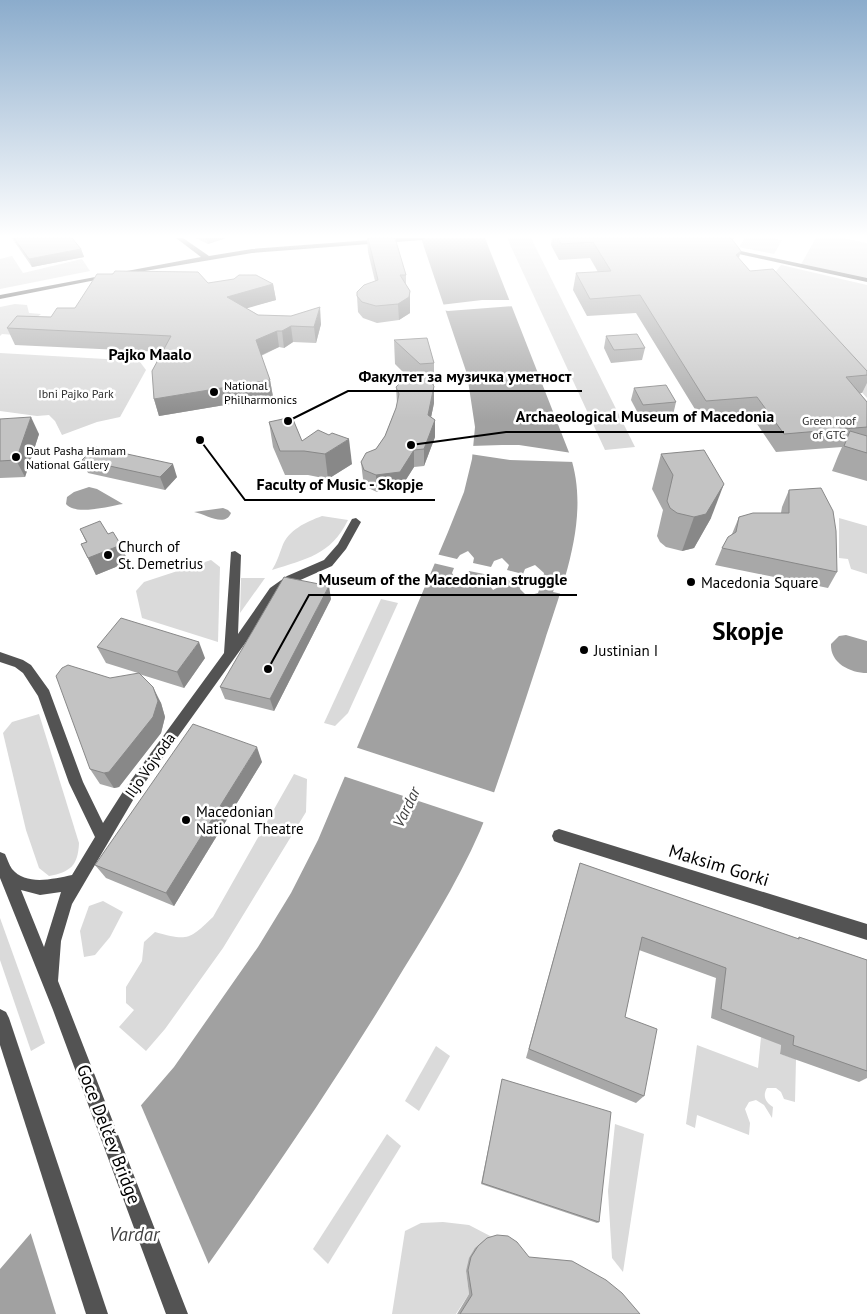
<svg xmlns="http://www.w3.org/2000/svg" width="867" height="1314" font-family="'PT Sans',sans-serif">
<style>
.green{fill:#dadada}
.water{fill:#a1a1a1}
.pier{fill:#fff}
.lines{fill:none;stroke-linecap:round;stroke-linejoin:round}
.minor{fill:#535353;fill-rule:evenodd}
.wall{fill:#a8a8a8}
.shaded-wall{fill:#888}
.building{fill:#c3c3c3;stroke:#888}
.poi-dot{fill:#000;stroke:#fff;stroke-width:2}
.labels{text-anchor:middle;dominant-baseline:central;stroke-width:5;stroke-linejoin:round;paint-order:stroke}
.far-poi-label{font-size:12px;fill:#000;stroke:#fff;text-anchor:start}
.far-park-label{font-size:12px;fill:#313131;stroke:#fff}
.poi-label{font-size:15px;fill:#000;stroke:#fff;text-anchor:start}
.street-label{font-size:15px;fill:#000;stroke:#fff}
.far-district-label{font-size:16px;font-weight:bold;fill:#000;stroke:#fff}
.water-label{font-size:16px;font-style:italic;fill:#424242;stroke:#fff}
.near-street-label{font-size:18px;fill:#000;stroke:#fff}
.near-water-label{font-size:19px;font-style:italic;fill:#424242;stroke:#fff}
.town-label{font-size:25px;font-weight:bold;fill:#000;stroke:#fff}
.leader{fill:none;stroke:#000;stroke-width:2}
.callout-dot{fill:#000;stroke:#fff;stroke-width:2}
.callout-label{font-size:16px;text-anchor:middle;font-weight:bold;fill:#000;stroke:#fff;stroke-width:5;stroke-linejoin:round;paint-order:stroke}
</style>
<rect width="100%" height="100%" fill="#fff"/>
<!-- green -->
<g class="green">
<path d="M507,238h24l104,209 -30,3z"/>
<path d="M745,238h27l10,2 -8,14 -35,-7z"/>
<path d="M816,238h27l24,5v37l-67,-14z"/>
<path d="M12,256l11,17 59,-14 8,12 -90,18v-30z"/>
<path d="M781,265l86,20v113l-102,-113z"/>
<path d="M15,304l12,1 2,8 12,1 -26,21 -13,-1 -2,2v-29z"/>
<path d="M0,353l123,7 17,2 6,8 -26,47 -23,5 -35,13 -7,-14 -6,-6 -12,1 -37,-5z"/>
<path d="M322,516l26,4c-17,35 -42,39 -76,50 5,-8 7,-15 10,-23 6,-17 24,-25 40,-31z"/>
<path d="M839,518l28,8v48l-16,-5 -3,-10 -9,-1z"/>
<path d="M211,560l9,7 -2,75 -76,-24 -6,-27 8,-9z"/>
<path d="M241,578h24l-25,35z"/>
<path d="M381,599l17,4 -50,110 -13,13 -11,-3z"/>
<path d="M39,714l40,129c-1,23 -9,29 -30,33l-10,-8 -13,-38 -23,-97 9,-11z"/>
<path d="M294,774l13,5 -1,33 -83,136 -58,81 -19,22 -27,-24 15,-17 -8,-7v-16l16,-26 2,-19 11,-10c33,9 34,8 58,-15z"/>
<path d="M103,901l20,11 -13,25 -15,18 -11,2 -4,-26 9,-25z"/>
<path d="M0,918l45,125 -14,8 -31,-91z"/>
<path d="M761,1037l20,7 -1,10 16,5 -1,43 -11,-3 -3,-7 -5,-4h-9c-5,8 -1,15 6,19l-1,11 -8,-13 -8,-5 -7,2 -4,7 5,14 -1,12 -52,-20 -2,13 -9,-4 11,-79 61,23z"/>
<path d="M436,1046l14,10 -31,55 -14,-10z"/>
<path d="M615,1124l29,10 -21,138 -11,-14 -4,-67z"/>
<path d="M387,1134l14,12 -73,118 -15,-15z"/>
<path d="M443,1222l26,3 25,13 -28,33 3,23 -13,20h-64l13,-83 16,-8z"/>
</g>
<!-- water -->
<g class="water">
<path d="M421,238h64l85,217c21,62 -7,128 -26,188 -15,46 -30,92 -46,138 -6,17 -11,34 -18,50 -24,55 -57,106 -88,157 -68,112 -143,219 -219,326h-173v-45l174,-202 84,-120 33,-54 27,-53 130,-308 16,-40 8,-33 3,-32 -8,-53z"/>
<path d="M89,487l8,2 26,15c-14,2 -47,12 -57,0l1,-7 7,-5z"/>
<path d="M223,508l5,2 3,3c-6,15 -25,1 -37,-1z"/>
<path d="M846,635l21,6v32c-17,0 -37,-10 -36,-29l8,-8z"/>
</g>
<!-- pier -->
<g class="pier">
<path d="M482,300h31l2,6 -67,5 -6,-1 -2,-5z"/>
<path d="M502,445h17l53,8 3,9 -65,-2 -40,-6v-8z"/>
<path d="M468,551l6,7 -1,5 18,4 3,-6 8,-3 7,7 -2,5 16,4 2,-5 10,-4 9,8 -1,5 14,3 1,-2 7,1 -3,14 -9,-2 1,-3 -14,-2 -2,6 -11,3 -7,-7 1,-6 -16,-4 -3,6 -9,5 -6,-8 2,-7 -20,-4 -2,6 -10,4 -5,-8 2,-5 -21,-5 3,-9 21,5 3,-4z"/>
<path d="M355,747l141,46 -11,30 -142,-47z"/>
<path d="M140,1103l70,164 -34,47h-120l-26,-83z"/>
</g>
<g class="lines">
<!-- minor -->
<g class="minor">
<path d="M176,238h7l26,18 43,-7 145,-11h28l-3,2 -170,13 -131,22 -121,24v-4l201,-38z"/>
<path d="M722,247l145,31v4l-142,-31 -4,-2z"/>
<path d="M356,518l5,4 -15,27 -14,17 -43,19 -17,16 -26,41 -110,153 -64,109 -11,37 -3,40 130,333h-22l-113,-304 -53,-132v-26l5,2c2,4 4,11 7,15 14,17 41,10 60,6l23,-38 -26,-54 -31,-87 -15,-23 -8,-6 -15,-5v-10l23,8 8,5 18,25 34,92 20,41 23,-36 98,-134 7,-101 4,-1 6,4 -3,79 32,-46 17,-12 37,-16 14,-16 14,-25zM21,890l19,5 21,-3 -17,55z"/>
<path d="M559,829l308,95v16l-308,-97 -5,-2 -2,-5 2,-5z"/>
<path d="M0,1009l6,3 3,6 99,296h-22l-86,-269z"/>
</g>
</g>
<!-- wall -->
<g class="wall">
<path d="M12,238h60l9,11 3,8 -52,10z"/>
<path d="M196,238h30l-18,6z"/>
<path d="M367,238l39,37v10l4,6v22l-11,7 -22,3 -14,-5 -5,-6 -1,-16 18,-15 -7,-29z"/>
<path d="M552,238h182l-1,2 6,18 11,13 117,100v12l-5,10h-2l7,9v79l-35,-10 6,-15 4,-9 -66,5 -25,-37 -50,4 -65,-106 -49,3 -14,-26 3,-17 22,-1 -8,-14 -31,2 -8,-15z"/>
<path d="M208,283l65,1 3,16 -30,8 12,7 63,9 -5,19 -23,-1 -9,6 -5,-1 -18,9 9,24 3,17 -114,19 -5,-17 9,-47 -148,-7 -8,-17 44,-11 24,-9z"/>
<path d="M606,336l39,12 -3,12 -31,3 -7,-15z"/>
<path d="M394,340l40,23v40l-3,14 4,3v17l-11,29 -10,1 -14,22 -23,3 -11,-5 -3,-8 -2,-17 15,-13 9,-13 11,-28 1,-5 -1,-16 14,-8 -15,-15z"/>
<path d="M634,388l42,14 -3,13 -33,2 -9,-17z"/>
<path d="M0,419l39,15 -14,43 -25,1z"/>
<path d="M269,422l33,19 50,23 -24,15 -20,-4h-23l-12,-28z"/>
<path d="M661,454l50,64 -17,30 -12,3 -16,-4 -6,-5 -3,-6 6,-26 -11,-21z"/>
<path d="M82,460l95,17 -12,13 -77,-17z"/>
<path d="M789,490l48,82 -9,16 -113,-23 7,-17 10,-14 7,-17 42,-4 1,-6z"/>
<path d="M80,529l28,5 13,11 7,17 -32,13 -15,-31 5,-2z"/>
<path d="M331,599l-57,112 -49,-12 -5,-12z"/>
<path d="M97,647l108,11 -21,30 -45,-14 22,29 4,14 -4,16 -42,54 -5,1 -14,-4 -10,-15 48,-96 -32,-10z"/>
<path d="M262,762l-88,144 -68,-28 -11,-13z"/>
<path d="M580,863l217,76 2,-2 68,23v118l-8,4 -79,-28 1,-9 -70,-27 5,-40 -77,-28 -14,67 19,79 -8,7 -110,-45 50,-181z"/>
<path d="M502,1081l97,141 -2,1 -116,-39z"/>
<path d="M487,1238l42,19 111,57h-183l12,-20 -3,-23 3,-13 6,-10z"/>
</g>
<!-- shaded-wall -->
<g class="shaded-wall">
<path d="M206,238h20l-18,6z"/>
<path d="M81,249l3,8 -52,10 -3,-8z"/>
<path d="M741,251l-5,17v-13z"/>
<path d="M273,284l3,16 -46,13 -3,-16z"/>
<path d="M410,291v22l-11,7 -1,-16z"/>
<path d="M320,307l1,17 -5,19 -2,-16z"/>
<path d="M291,326l2,16 -9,6 -2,-17z"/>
<path d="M277,331l2,16 -20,9 -3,-16z"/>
<path d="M270,380l3,17 -114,19 -5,-17z"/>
<path d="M434,386v17l-6,29v-17z"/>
<path d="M31,417l8,17 -14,43 -9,-17z"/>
<path d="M435,420v17l-11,29v-17z"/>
<path d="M349,439l3,25 -24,15 -3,-25z"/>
<path d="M414,450v17l-14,22 -23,3 -1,-17z"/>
<path d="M173,464l4,13 -12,13 -5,-13z"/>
<path d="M724,484l-13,34 -17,30 -12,3 12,-34z"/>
<path d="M121,545l7,17 -32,13 -8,-17z"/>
<path d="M329,586l2,13 -57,112 -4,-12z"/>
<path d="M199,642l6,16 -21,30 -7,-16z"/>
<path d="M153,687l8,16 4,14 -4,16 -42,54 -5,1 -10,-15z"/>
<path d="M257,747l5,15 -88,144 -8,-13z"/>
</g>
<!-- building -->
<g class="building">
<path d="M14,238h58l9,11 -52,10z"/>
<path d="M368,238h27l11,37h-6l10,16 -1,6 -11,7 -22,2 -14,-4 -5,-6v-4l7,-7 14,-5z"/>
<path d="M558,238h173l10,13 -5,4 14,16 23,-2 94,102v4l-21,2 21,25v25l-83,7 -27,-37 -51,4 -66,-106 -50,4 -14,-26 35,-2 -18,-29 -32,2z"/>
<path d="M115,271l83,1 10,11 26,-4 5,-4h17l17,9 -46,13 31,18 33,1 29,-9 -6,20 -23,-1 -9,5h-5l-21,9 14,40 -116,19 -2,-28 19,-35 -164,-8 10,-12 34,1 6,-9h18l22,-34h16z"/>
<path d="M637,334l8,14 -31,2 -8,-14z"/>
<path d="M427,338l7,25 -14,1 -26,-24z"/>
<path d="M423,375l11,11 -6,29 7,5 -11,29 -10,1 -14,22 -24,3 -12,-5 -3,-8 5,-9 10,-4 9,-13 11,-28 3,-14 -3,-7 6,-6z"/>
<path d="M666,385l10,17 -33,3 -9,-17z"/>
<path d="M31,417l-15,43 -16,1v-42z"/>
<path d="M292,417l10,24 16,-11 11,5 3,-2 17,6 -24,15 -21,-3h-24l-11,-29z"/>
<path d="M850,431l17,5v17l-23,-7z"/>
<path d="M95,447l78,17 -13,13 -78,-17z"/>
<path d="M704,450l20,34 -18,30 -12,3 -17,-4 -7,-5 -3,-7 6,-26 -12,-21z"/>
<path d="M821,488l12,23 3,20 1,41 -115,-24 6,-11 8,-5 3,-15 14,-4h36v-23z"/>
<path d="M100,521l8,13 5,-2 8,13 -33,13 -7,-14 6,-2 -7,-13z"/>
<path d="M284,577l45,9 -59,113 -50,-12z"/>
<path d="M121,618l78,24 -22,30 -80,-25z"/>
<path d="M68,665l42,13 29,-5 14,14 5,14 -5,16 -44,55 -5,1 -14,-4 -34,-93 6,-8z"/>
<path d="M193,724l64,23 -91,146 -71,-28z"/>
<path d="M580,863l219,76v-2l68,23v111l-74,-26 1,-9 -73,-27 5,-41 -84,-31 -17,80 32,12 -13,67 -115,-47z"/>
<path d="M502,1079l109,33 -12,110 -117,-39z"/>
<path d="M497,1235l11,1 9,6 12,15 43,4 34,19 16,13 18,21h-180l12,-19 -4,-25 3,-13 7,-11 9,-8z"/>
</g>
<!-- sky -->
<linearGradient id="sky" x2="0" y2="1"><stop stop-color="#8baccc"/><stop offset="0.56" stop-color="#fff"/><stop offset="1" stop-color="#fff" stop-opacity="0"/></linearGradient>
<rect width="867" height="422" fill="url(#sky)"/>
<!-- markers -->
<g class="poi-dot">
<circle cx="214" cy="392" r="5"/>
<circle cx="16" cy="457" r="5"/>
<circle cx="108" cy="555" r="5"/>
<circle cx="691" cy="582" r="5"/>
<circle cx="584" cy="650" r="5"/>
<circle cx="186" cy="820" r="5"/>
</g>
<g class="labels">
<!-- far-poi labels -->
<g class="far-poi-label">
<text x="224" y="385">National<tspan x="224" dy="14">Philharmonics</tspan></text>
<text x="26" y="450">Daut Pasha Hamam<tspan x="26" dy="14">National Gallery</tspan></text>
</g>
<!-- far-park labels -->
<g class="far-park-label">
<text x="76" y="393">Ibni Pajko Park</text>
<text x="829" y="420">Green roof<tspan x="829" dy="14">of GTC</tspan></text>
</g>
<!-- poi labels -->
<g class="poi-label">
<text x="118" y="546">Church of<tspan x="118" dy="17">St. Demetrius</tspan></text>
<text x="701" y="582">Macedonia Square</text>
<text x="594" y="650">Justinian I</text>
<text x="196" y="811">Macedonian<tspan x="196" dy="17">National Theatre</tspan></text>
</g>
<!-- street labels -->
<g class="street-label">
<text transform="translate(150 765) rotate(-55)">Iljo Vojvoda</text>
</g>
<!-- far-district labels -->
<g class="far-district-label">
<text x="150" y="354">Pajko Maalo</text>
</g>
<!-- water labels -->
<g class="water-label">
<text transform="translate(406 807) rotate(-64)">Vardar</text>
</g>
<!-- near-street labels -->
<g class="near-street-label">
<text transform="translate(719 865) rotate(17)">Maksim Gorki</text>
<text transform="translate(109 1134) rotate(69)">Goce Delčev Bridge</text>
</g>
<!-- near-water labels -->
<g class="near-water-label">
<text x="134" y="1234">Vardar</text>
</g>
<!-- town labels -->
<g class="town-label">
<text x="748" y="631">Skopje</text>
</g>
</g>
<!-- callouts -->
<path class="leader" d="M288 421L348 391H582M411 445L506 432H784M200 440L245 500H435M268 669L309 595H577"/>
<g class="callout-dot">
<circle cx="288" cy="421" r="5"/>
<circle cx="411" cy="445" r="5"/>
<circle cx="200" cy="440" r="5"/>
<circle cx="268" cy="669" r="5"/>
</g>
<g class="callout-label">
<text x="465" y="382">Факултет за музичка уметност</text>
<text x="645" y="422">Archaeological Museum of Macedonia</text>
<text x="340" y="490">Faculty of Music - Skopje</text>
<text x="443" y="585">Museum of the Macedonian struggle</text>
</g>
</svg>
